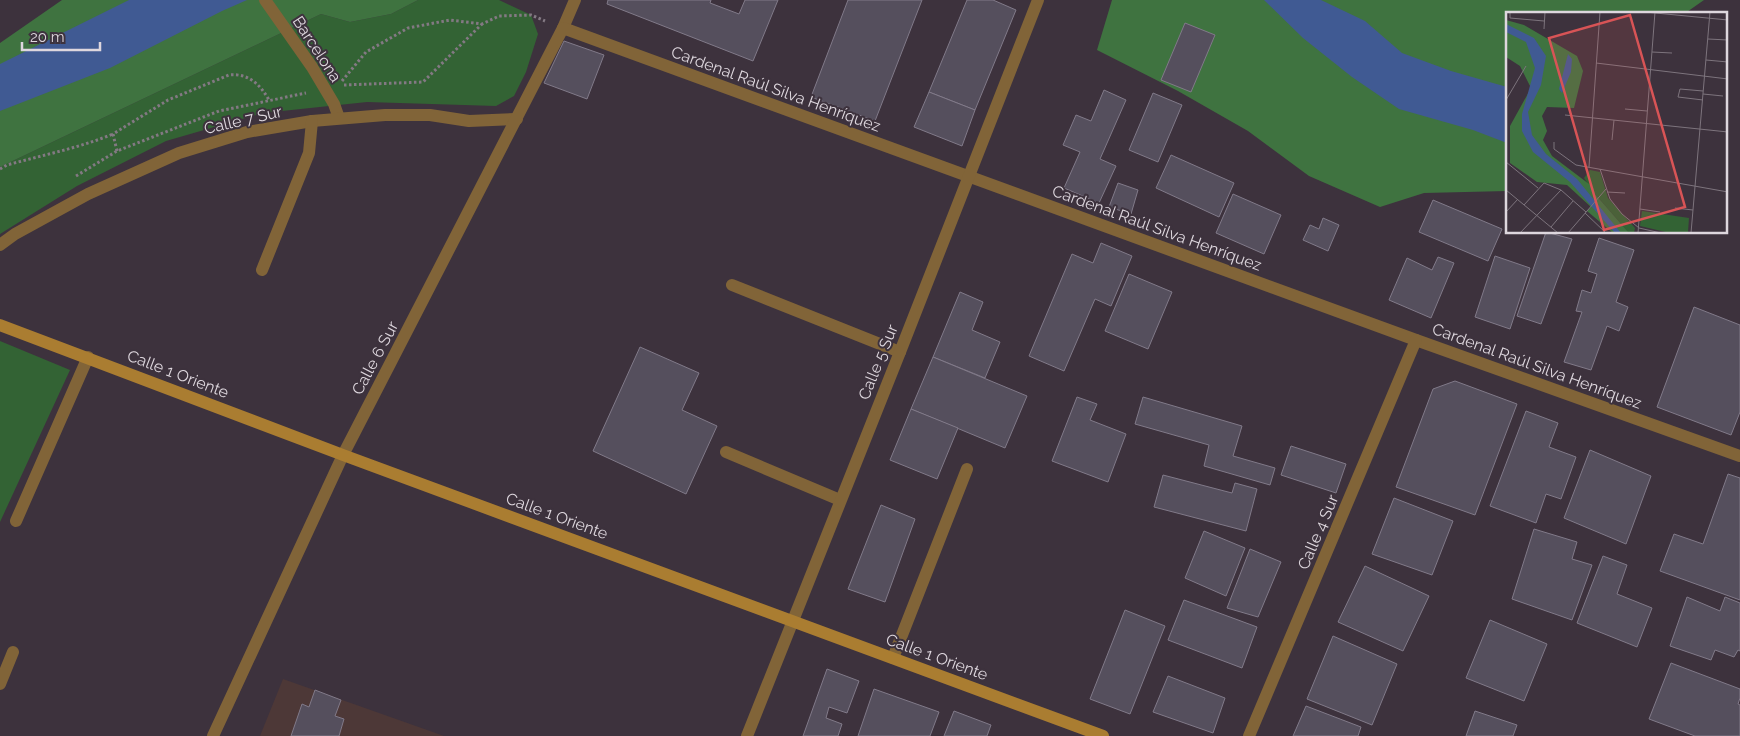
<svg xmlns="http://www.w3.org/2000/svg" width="1740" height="736" font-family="Raleway,sans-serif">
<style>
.education{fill:#4d3837}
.green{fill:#336334}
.forest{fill:#3f7340}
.water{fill:#405a93}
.building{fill:#554f5d;stroke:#817a89}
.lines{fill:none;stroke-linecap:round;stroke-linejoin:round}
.path{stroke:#837983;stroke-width:3;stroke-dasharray:2.5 2.5;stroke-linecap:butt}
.service{stroke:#816438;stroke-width:12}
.minor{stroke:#816438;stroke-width:12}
.tertiary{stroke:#816438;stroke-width:12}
.secondary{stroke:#aa7d31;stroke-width:12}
.labels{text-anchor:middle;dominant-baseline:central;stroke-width:4;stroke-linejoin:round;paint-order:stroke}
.street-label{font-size:16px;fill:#ded7de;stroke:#3d323d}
.inset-road{fill:none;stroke:#7d747d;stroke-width:1}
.view{fill:#d85456;fill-opacity:0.15;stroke:#d85456;stroke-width:2.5}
.inset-edge{fill:none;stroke:#ded7de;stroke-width:2.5}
</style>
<rect width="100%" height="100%" fill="#3d323d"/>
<!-- education -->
<path class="education" d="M283,679l161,57h-184z"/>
<!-- green -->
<g class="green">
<path d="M418,0h81l32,15 7,19 -12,38 -12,24 -18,10 -129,-4 -104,11 -97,28 -89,45 -77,48v-67l321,-153 29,8 41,-8z"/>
<path d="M0,341l70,29 -70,152z"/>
</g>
<!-- forest -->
<g class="forest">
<path d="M62,0h356l-27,14 -41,8 -29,-8 -321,153v-124z"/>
<path d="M1112,0h592l-20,14h-176l-1,177 -83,2 -44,14 -71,-31 -61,-45 -70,-40 -81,-41z"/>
</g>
<!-- water -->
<g class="water">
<path d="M129,0h118l-25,11 -112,57 -110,43v-47z"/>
<path d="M1264,0h57l44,21 37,32 49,18 56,16v56l-34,-13 -74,-21 -47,-32 -49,-39z"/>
</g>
<!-- building -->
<g class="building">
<path d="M608,0h103l-1,3 29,11 6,-14h33l-25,61 -146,-57z"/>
<path d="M848,0h74l-47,121 -64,-24z"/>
<path d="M967,0h26l23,10 -41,100 -46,-18z"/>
<path d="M1185,23l30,12 -24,57 -30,-12z"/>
<path d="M564,41l40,14 -17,44 -43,-16z"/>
<path d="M1104,90l22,10 -26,59 16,7 -17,37 -35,-15 16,-36 -17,-7 13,-30 15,6z"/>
<path d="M929,92l46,18 -13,36 -48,-19z"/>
<path d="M1153,93l29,12 -24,57 -29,-12z"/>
<path d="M1171,155l63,28 -15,34 -63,-29z"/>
<path d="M1118,183l20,7 -7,24 -22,-7z"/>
<path d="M1233,194l48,21 -17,39 -48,-21z"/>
<path d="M1433,200l69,29 -14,32 -69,-29z"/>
<path d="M1323,218l16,7 -11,26 -25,-11 7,-15 9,4z"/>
<path d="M1546,232l26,7 -31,85 -24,-8z"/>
<path d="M1599,238l35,12 -18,52 12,5 -9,24 -12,-5 -16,44 -27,-8 18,-50 -6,-1 6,-21 9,3 6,-19 -9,-3z"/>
<path d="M1101,243l31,13 -21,50 -16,-7 -31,72 -35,-15 43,-102 21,9z"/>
<path d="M1495,256l35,12 -20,61 -35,-12z"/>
<path d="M1438,257l16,6 -23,55 -42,-18 18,-42 25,12z"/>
<path d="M1129,274l43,18 -24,57 -43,-18z"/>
<path d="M960,292l23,10 -11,28 28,12 -15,36 -52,-21z"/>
<path d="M1694,307l46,18v87l-9,23 -74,-28z"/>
<path d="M640,347l59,26 -17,37 35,16 -31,68 -93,-43z"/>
<path d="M933,357l94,39 -22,52 -94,-39z"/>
<path d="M1455,381l62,23 -42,111 -79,-28 37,-98z"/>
<path d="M1077,397l20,7 -7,16 36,14 -18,48 -56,-21z"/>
<path d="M1143,397l99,29 -9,30 42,12 -5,17 -66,-19 5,-21 -74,-21z"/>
<path d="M911,409l47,19 -21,51 -47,-19z"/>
<path d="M1526,411l32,12 -9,24 27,10 -15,42 -15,-5 -10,29 -46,-17z"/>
<path d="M1291,446l55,18 -10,29 -55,-18z"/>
<path d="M1590,450l61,26 -25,68 -62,-26z"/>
<path d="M1728,474l12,4v122l-80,-29 14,-37 29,10z"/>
<path d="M1163,475l69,18 3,-10 22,6 -11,42 -92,-24z"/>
<path d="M1394,498l59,23 -21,54 -60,-21z"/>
<path d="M881,505l34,14 -30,83 -37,-13z"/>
<path d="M1534,529l43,13 -5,17 20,6 -20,55 -60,-21z"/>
<path d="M1204,531l41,17 -19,48 -41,-18z"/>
<path d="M1250,549l31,13 -23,55 -31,-9z"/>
<path d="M1603,556l24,9 -10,29 35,14 -15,39 -60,-24z"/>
<path d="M1365,566l64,30 -26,55 -65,-29z"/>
<path d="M1687,597l33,14 5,-14 15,6v48l-2,-1 -4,7 -19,-7 -4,10 -41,-14z"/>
<path d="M1184,600l73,27 -15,41 -74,-28z"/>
<path d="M1125,610l40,16 -35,88 -40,-15z"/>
<path d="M1490,620l57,24 -23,57 -58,-23z"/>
<path d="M1333,636l64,28 -25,61 -65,-26z"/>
<path d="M1671,663l69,26v9l-2,6 2,1v31h-45l-46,-17z"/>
<path d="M827,669l32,12 -12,32 -18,-6 -3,11 16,6 -4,12h-35z"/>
<path d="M1168,676l57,22 -12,35 -60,-21z"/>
<path d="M874,689l65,23 -9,24h-72z"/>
<path d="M315,690l26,10 -6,16 9,3 -5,17h-48l11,-32 7,3z"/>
<path d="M1306,706l55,21 -3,9h-65z"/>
<path d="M954,711l37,14 -4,11h-43z"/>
<path d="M1475,711l42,14 -4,11h-47z"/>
</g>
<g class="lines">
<!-- path -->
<g class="path">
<path d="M342,81l24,-29 42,-24 42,-8 32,4 17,-8 32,-1 14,6"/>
<path d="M344,85l79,-3 59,-58"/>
<path d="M117,151l-4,-17 55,-34 61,-25c19,-2 31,9 40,25"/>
<path d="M0,169l7,-4c36,-10 72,-17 106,-31"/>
<path d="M76,176l41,-25 102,-40 87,-18"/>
</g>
<!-- service -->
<g class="service">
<path d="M563,28l12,-28"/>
<path d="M726,452l114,48"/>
<path d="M893,658l74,-189"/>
</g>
<!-- minor -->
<g class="minor">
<path d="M265,0l47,67 22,37 5,14"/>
<path d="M0,245l15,-11 73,-40 91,-41 68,-21 65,-11 73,-6h45l39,6 48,-2"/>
<path d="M262,270l47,-117 3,-32"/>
<path d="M732,285l168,67"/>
<path d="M343,455l220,-427 853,312 324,116"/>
<path d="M16,521l72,-164"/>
<path d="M0,684l13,-32"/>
<path d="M747,736l153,-384 138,-352"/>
<path d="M1249,736l167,-396"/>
</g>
<!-- tertiary -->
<path class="tertiary" d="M213,736l130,-281"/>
<!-- secondary -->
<path class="secondary" d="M0,325l343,130 760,281"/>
</g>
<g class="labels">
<!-- street labels -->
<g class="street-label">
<text transform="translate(317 49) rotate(57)">Barcelona</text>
<text transform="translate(776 89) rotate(20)">Cardenal Raúl Silva Henríquez</text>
<text transform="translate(243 120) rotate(-13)">Calle 7 Sur</text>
<text transform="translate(1157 228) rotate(20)">Cardenal Raúl Silva Henríquez</text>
<text transform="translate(375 358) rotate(-62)">Calle 6 Sur</text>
<text transform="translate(878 362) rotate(-68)">Calle 5 Sur</text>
<text transform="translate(1537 366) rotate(20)">Cardenal Raúl Silva Henríquez</text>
<text transform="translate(178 374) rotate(21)">Calle 1 Oriente</text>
<text transform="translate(557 516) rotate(20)">Calle 1 Oriente</text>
<text transform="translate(1318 532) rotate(-67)">Calle 4 Sur</text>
<text transform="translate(937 657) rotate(20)">Calle 1 Oriente</text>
</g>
</g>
<!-- overview -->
<g transform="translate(1506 12)">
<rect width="221" height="221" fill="#3d323d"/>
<path d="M84,158l10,2 8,26 27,30 -1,5h-5l-34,-39 -11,-16zM136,199l47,7 -1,14 -18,1 -30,-7z" fill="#336334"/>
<path d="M0,8l18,5 53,31 6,15 -9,37 -27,-1 -5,9 5,15 -4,9 9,16 41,31 2,7 34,39h-16l-26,-22 4,-4 -24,-22 -30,-3 -27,-19v-37l21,-38 -11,-22 -14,-9z" fill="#3f7340"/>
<path d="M0,12l28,14 12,18 -5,29 -13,27 4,23 14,19 31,25 44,54h-6l-45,-51 -37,-30 -11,-21v-17l13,-46 -9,-26 -20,-10zM62,42l4,5 -1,13 -9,21 -3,-4z" fill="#405a93"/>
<path class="inset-road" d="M4,0v6l34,3M139,0l83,8M38,17l1,-17M202,27l20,1M146,40l20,1M200,48l22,2M90,51l132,16M197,82l20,2M0,88l20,-34M197,88l-25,-3 2,-8 23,2M119,97l22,2M59,103l163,17M106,128l2,-20M48,130v7l22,16 152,27M0,150l32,26M83,155l11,-155M94,157l10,30 12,15 17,14 22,5M0,178l52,43M55,178l25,22M101,180l18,1M169,196l18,2M134,197l20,3M0,200l12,-13M79,201l21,20M45,215l22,-26M14,221l41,-43 -17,-7 -20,22M62,221l38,-44M132,221l17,-221M185,221l19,-221"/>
<path class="view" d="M124,3l55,192 -81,23 -55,-192z"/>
<rect width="221" height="221" class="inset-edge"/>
</g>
<!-- scale -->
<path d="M22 42v8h78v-8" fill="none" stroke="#ded7de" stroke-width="2.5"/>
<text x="30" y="42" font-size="15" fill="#ded7de" stroke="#3d323d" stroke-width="4" paint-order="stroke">20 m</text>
</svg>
